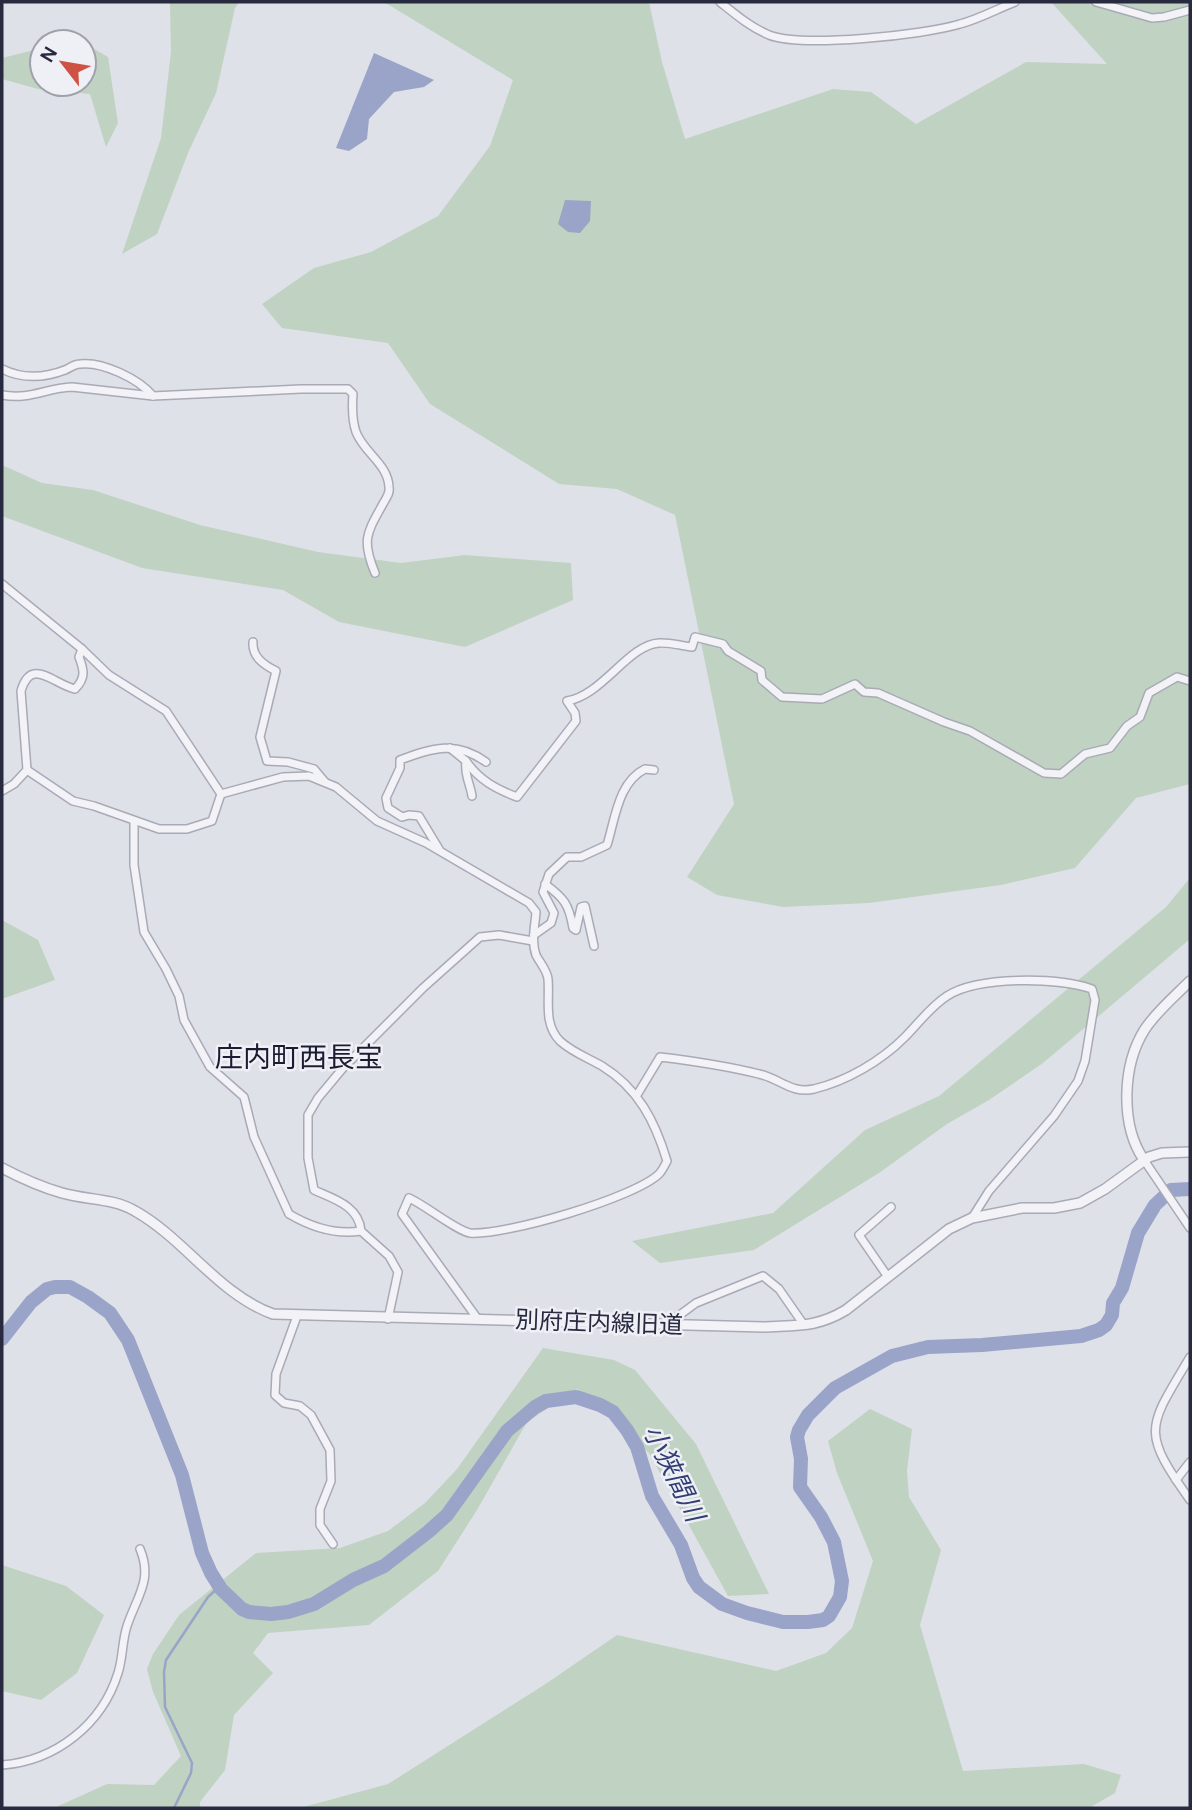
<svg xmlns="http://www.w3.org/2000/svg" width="1192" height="1810" font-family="'DM Sans','Noto Sans JP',sans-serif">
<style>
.green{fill:#c0d2c1}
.water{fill:#9aa4c9}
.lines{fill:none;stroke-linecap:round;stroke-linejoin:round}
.stream{stroke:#9aa4c9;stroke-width:2.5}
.river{stroke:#9aa4c9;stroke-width:14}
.minor-casing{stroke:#a8aab6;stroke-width:10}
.tertiary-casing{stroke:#a8aab6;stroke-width:12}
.minor{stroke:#f2f2f7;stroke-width:7}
.tertiary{stroke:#f2f2f7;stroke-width:9}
.labels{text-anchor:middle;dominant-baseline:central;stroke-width:5;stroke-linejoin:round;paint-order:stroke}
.street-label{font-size:24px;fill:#282a40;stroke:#eff0f6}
.water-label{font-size:26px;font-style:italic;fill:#323e74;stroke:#eff0f6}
.quarter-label{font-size:28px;fill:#1a1c31;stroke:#eff0f6}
</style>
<rect width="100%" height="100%" fill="#dfe1e9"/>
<!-- green -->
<g class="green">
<path d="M170,2h69l-4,6 -19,85 -28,60 -31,81 -35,20 39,-116 10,-86z"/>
<path d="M384,2h265l13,60 23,77 148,-50 38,3 45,32 110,-62 81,2 -56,-62h139v782l-54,14 -61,70 -74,17 -132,18 -86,4 -66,-12 -30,-18 47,-73 -59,-289 -58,-26 -58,-5 -129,-80 -42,-61 -106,-15 -20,-24 52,-36 57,-16 67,-36 52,-70 23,-66z"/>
<path d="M84,43l24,14 10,66 -12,24 -16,-53 -52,-5 -36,-10v-21l40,-10v36h42z"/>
<path d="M2,465l40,18 51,7 107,35 118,27 83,11 64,-8 106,8 2,37 -108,47 -126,-25 -56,-32 -141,-22 -140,-52z"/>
<path d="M1190,878v61l-147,124 -54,37 -42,24 -68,49 -125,77 -94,13 -28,-22 141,-28 92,-83 74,-34 227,-189z"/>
<path d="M2,920l36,20 17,40 -53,19z"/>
<path d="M543,1348l71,12 21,10 61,74 73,150 -41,2 -79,-143 -72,-64 -50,33 -50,88 -39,61 -69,54 -101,8 -15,20 20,20 -39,42 -9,55 -25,32v6h-146l53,-24 47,1 27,-29 -28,-64 -6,-23 6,-15 26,-39 77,-62 84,-5 48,-17 37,-28 32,-34z"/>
<path d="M870,1409l42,20 -5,42 2,26 32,53 -21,75 43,146 121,-7 37,11 -6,18 -26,15h-789l88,-24 156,-99 73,-50 159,36 50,-18 26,-25 21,-67 -36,-88 -9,-32z"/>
<path d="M2,1565l64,21 38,29 -27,58 -36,27 -39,-9z"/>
</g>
<!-- water -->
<g class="water">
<path d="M374,53l60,27 -10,7 -30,5 -25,27 -2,20 -18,12 -13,-3z"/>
<path d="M565,200l26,1 -1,20 -10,12 -12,-1 -10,-8z"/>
</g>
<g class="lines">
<!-- stream -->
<g class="stream">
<path d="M94,1808h18"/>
<path d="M174,1808l17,-35 1,-10 -27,-56 -1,-35 2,-12 42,-63 12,-11"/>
</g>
<!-- river -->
<path class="river" d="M2,1339l29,-37 16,-13 8,-2h15l18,10 22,16 18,27 54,135 20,78 9,20 10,16 21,20 7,3 22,2 17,-2 26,-8 39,-24 31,-14 44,-34 19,-17 60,-84 28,-24 11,-6 30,-4 24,8 13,7 14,18 10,17 15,49 29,49 12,33 6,9 23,17 25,9 36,9h25l15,-2 6,-4 11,-19 2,-16 -8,-39 -13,-25 -21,-30 1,-28 -4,-22 2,-7 9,-15 27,-27 57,-32 36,-9 54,-2 99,-9 18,-6 7,-5 6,-10 1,-12 9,-15 16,-55 17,-28 16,-15 19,-1"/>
<!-- minor casing -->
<g class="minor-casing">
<g id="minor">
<path d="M720,2c15,12 30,25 49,33 33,13 155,0 191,-11 19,-5 37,-15 55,-22"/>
<path d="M1096,2l56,16 12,-1 26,-7"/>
<path d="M2,369c20,10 42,9 63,1 5,-2 9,-6 15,-6 22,-3 59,15 73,32"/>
<path d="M2,395c29,5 43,-7 70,-8l81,9 148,-7h47l5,5c-1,13 -1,26 3,38 8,21 32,32 33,55 1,6 -2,10 -5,15 -17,31 -23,37 -9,71"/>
<path d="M2,584l80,65 27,26 57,36 55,83"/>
<path d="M253,642c-1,15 11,23 23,29l-16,66 7,24 21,1 26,7 11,13"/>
<path d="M450,748l16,13c-2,14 4,22 6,35"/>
<path d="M466,761c13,19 30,28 51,36l59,-76 -1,-8 -8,-12c36,-6 61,-56 92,-58 10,-1 23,3 33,4l3,-10 28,7 5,7 33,20 1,9 20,17 40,2 33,-15 9,8 14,1 66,29 26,9 74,42 17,1 24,-20 25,-6 17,-22 13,-9 9,-24 28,-16 13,4"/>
<path d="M27,770l46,31 21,5 65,23h28l25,-8 9,-27"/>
<path d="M2,791l12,-7 13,-14 -6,-79c10,-35 32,-7 54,-2 11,-11 9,-19 4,-32l3,-8"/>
<path d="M221,794l62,-17 26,-1 27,11 41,34 49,22 103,60 7,9c-1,14 -5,29 0,43 4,8 11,15 12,24 2,21 -5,45 12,62 12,11 28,17 42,25 36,22 53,55 65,95 -2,4 -5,10 -8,13 -25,24 -155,62 -189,59 -13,-2 -45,-28 -61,-35l-7,16 75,104"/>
<path d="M134,821v44l10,67 22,37 13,27 5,24 26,47 34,30 10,40 35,77c22,13 47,21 72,17"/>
<path d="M439,849l-20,-33 -10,-1 -7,2 -14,-9 -2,-10 14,-30v-8c33,-12 56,-20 86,2"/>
<path d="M545,884c19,14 24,20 28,44l3,2 5,-23 4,-1 9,40"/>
<path d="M534,935l17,-12 3,-10 -11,-21 6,-18 18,-17h14l26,-12c8,-25 11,-63 38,-76l9,1"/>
<path d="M637,1095l23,-38c33,4 67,9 99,17 20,4 32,20 55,15 33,-8 67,-28 91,-52 14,-14 25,-30 42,-41 31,-20 110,-19 145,-7l3,11 -10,61 -7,20 -24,35 -65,75 -17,27"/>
<path d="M1144,1160l46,68"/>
<path d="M888,1277l-29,-42 32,-28"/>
<path d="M297,1316l-21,58 -1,21 9,8 16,3 11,9 19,35 1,31 -11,28v16l13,19"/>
<path d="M388,1319l10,-47 -9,-16 -28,-25c-2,-25 -27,-32 -47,-41l-6,-32v-43l10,-17 25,-30 80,-80 57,-51 19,-2 34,6"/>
<path d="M666,1325l30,-22 67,-27 16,13 25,36"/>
<path d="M1190,1357c-42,71 -50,73 0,143"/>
<path d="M1176,1480l14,-18"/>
<path d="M2,1765c53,-4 100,-40 116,-92 5,-15 4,-32 9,-47 10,-30 26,-46 13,-77"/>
</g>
</g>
<!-- tertiary casing -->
<g class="tertiary-casing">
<g id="tertiary">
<path d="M1144,1160c-24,-35 -22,-95 1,-131 12,-18 30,-33 45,-48"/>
<path d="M2,1168c19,10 39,19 60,25 24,7 51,5 73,18 50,28 83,83 138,103l491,13c33,-2 52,1 82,-17l103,-81 23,-11 50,-10h32l26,-5 25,-14 44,-32 13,-4 28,-1"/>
</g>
</g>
<!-- minor -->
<use href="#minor" class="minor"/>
<!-- tertiary -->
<use href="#tertiary" class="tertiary"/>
</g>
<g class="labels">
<!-- street labels -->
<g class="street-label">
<text transform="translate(599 1322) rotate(2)">別府庄内線旧道</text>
</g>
<!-- water labels -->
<g class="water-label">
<text transform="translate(674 1473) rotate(64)">小狭間川</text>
</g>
<!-- quarter labels -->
<g class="quarter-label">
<text x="299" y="1057">庄内町西長宝</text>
</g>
</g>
<!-- border -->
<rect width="1192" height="1810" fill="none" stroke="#282a40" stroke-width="7"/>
<!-- north arrow -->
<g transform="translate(63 63) rotate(301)"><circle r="33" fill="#eff0f6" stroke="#9fa1ad" stroke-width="2"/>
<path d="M0-5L12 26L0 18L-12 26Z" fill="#ce5344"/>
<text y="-10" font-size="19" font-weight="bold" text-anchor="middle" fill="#282a40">N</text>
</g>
</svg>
